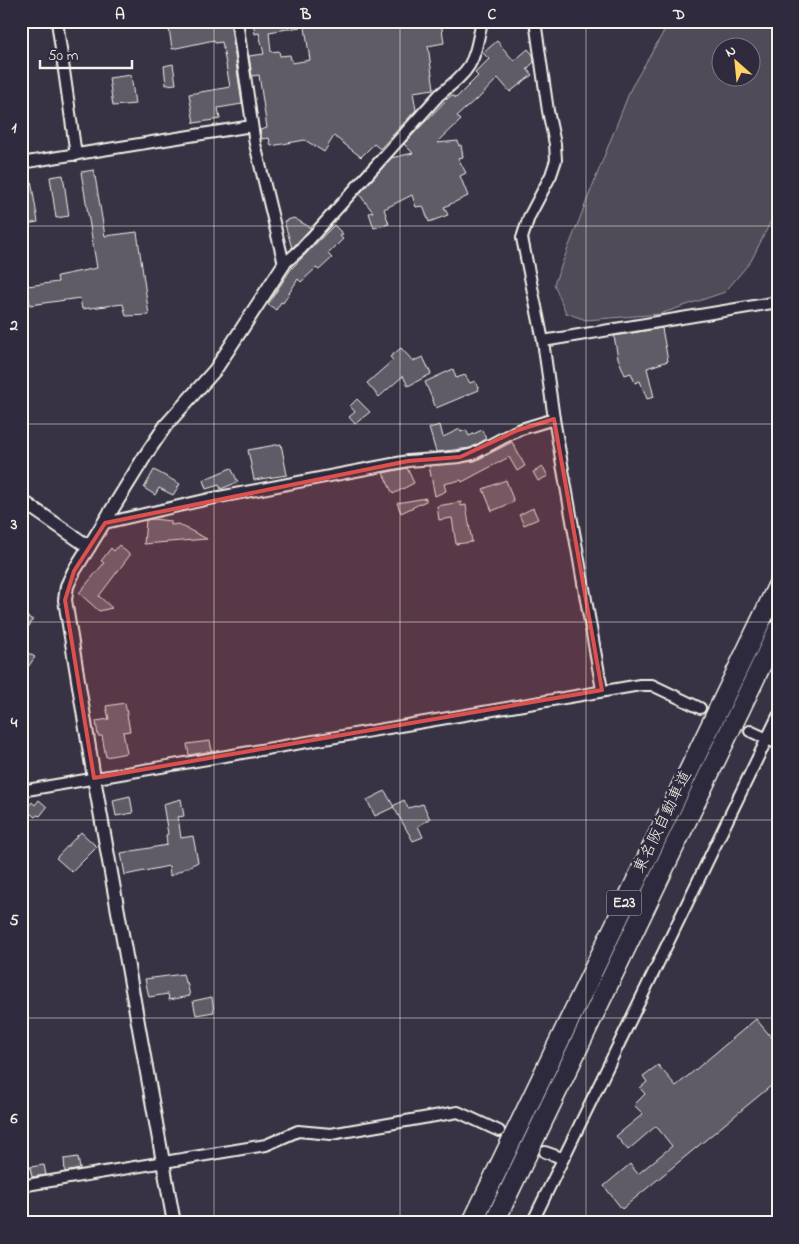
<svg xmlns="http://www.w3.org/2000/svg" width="799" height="1244" font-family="'Indie Flower','Klee One',sans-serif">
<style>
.green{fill:#504b59;stroke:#a29ea0;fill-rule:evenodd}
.building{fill:#5f5c67;stroke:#f4f1e8}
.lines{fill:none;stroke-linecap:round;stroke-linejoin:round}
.minor-tunnel{stroke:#534f5d;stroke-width:10;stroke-dasharray:10 5;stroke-linecap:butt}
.minor-casing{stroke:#f4f1e8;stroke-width:14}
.tertiary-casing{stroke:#f4f1e8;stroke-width:16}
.motorway-casing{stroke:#f4f1e8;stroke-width:22}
.minor{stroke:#2f2a3d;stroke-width:10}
.tertiary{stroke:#2f2a3d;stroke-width:12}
.motorway{stroke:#2f2a3d;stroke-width:19}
.marked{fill:#dc504e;fill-opacity:0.2;stroke:#dc504e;stroke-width:4;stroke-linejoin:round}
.grid{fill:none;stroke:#f4f1e8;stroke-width:1;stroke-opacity:0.55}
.labels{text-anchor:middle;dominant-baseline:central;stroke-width:5;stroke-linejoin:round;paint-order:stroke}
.shield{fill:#2f2a3d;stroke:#b9b5b5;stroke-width:1}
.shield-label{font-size:15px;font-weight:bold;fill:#f4f1e8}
.street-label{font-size:16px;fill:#f4f1e8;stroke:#2f2a3d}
.neatline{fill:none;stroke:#f4f1e8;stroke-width:2}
.grid-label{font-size:16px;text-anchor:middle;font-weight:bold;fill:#f4f1e8}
</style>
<rect width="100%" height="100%" fill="#373244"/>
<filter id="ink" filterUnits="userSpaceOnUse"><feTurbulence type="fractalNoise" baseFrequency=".02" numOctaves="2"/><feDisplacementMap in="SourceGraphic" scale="10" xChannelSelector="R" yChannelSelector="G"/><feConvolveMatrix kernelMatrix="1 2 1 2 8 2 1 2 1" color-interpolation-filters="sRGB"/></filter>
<g filter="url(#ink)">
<!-- green -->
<path class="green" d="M670,21h108v186l-27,54 -26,31 -65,22 -74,6 -20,-7 -12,-29 77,-196zM722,48h30v30h-30z"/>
<!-- building -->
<g class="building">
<path d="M168,21h62l12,83 -24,4 2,11 -26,4 -5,-29 41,-7 -8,-45 -7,1 -1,-3 -42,9z"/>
<path d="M253,21h46l1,6 -31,5 2,20 8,-1 1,5 10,-1 2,8 18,-3 -6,-39h137l3,22 -16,3 6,43 -21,3 3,18 -36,39 -6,-5 -13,13 -27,-21 -10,16 -19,-12 -34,6 -2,-8 -7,1 -2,-9 7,-2 -8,-53 -7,1 -3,-20 15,-2 -5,-21 -4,1z"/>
<path d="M497,41l17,20 14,-12 5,6 1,7 -7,7 5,6 -22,17 -12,-14 -22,23v-2l-19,17 4,4 -24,23 21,-2 1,5 2,-1 2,12 -5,1 8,15 -6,3 8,20 -24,11 4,8 -19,7 -6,-16 -7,1 -4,-12 -28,14 5,15 -15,4 -5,-15 4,-1 -14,-18 32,-36 22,-5 -9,-9 44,-46 4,-3 4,3 22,-22 -3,-3 14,-14 -6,-6z"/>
<path d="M173,64l3,20 -10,1 -2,-19z"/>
<path d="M131,75l4,29 -22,2 -4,-28z"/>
<path d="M94,170l11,66 32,-4 12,83 -23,1 -3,-12 -41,5 -2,-11 -50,7 -3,-19 31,-4 -1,-6 40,-8 -16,-96z"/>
<path d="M63,175l6,41 -13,2 -6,-41z"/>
<path d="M31,180l7,42 -17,3v-44z"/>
<path d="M294,218l17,10 -19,20 -8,-27z"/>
<path d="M334,225l9,9 -3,2 3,3 -15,15 4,4 -13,12 -3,-2 -15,14 -3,-3 -15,24 -2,-1 -5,8 -8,-6 23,-35z"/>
<path d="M662,328l6,33 -21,7 7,29 -7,2 -7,-18 -5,2 -4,-10 -6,2 -7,-17 -4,-22z"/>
<path d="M401,348l12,13 10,-4 8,17 -23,12 -5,-10 -24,21 -12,-14 26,-23 -3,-3z"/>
<path d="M453,369l3,9 9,-3 5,8 5,-2 4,9 -43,18 -11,-26z"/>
<path d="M357,399l13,13 -15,12 -6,-7 6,-5 -5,-6z"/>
<path d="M440,425l3,12 17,-8 1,3 5,-2 3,6 13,-6 4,9 -15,9 -35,4 -7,-24z"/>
<path d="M512,442l13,24 -8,5 -8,-14 -47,25 -1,-2 -17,4 2,7 -11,5 -6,-30 46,-5z"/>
<path d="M281,444l6,31 -33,5 -6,-30z"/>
<path d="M543,467l5,9 -10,5 -5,-9z"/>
<path d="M231,468l7,14 -17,7 -2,-4 -13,4 -3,-9z"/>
<path d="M407,468l7,15 -21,11 -10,-21z"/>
<path d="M154,470l26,14 -7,11 -14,-7 -4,7 -11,-7z"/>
<path d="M506,480l8,22 -22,9 -9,-22z"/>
<path d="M426,498v3l-25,12 -4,-10z"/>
<path d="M461,502v4l5,-1 6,37 -16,2 -4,-26 -13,2 -2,-14z"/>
<path d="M533,508l5,11 -14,6 -5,-10z"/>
<path d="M153,519l18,2v4l7,-1 29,15 -63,5 2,-24z"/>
<path d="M119,545l11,10 -31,41 13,12 -13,3 -20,-18 25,-30 -3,-2 10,-13 3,3z"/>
<path d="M21,613l12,7 -12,18z"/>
<path d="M21,649l14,8 -14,20z"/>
<path d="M125,703l5,28 -7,1 4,21 -21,4 -4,-21h-4l-2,-15 13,-2 -3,-13z"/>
<path d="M210,741l2,10 -23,4 -2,-11z"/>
<path d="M385,791l9,16 -19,9 -8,-16z"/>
<path d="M130,796l3,17 -17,3 -3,-16z"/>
<path d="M181,799l3,17 -6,1 3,21 12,-2 5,26 -28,14 -1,-10 -44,9 -4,-22 46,-8 -1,-10 2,-1 -5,-30z"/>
<path d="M39,800l8,7 -7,9 -3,-1 -2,2 -9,-7 6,-8 3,3z"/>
<path d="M404,800l4,8 15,-4 7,15 -12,7 5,11 -10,4 -20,-35z"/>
<path d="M81,832l16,15 -25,25 -16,-14z"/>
<path d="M183,974l2,8h2l3,14 -21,4 -1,-6 -19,3 -4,-18z"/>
<path d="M212,997l2,15 -18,3 -3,-14z"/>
<path d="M756,1019l22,26v35l-156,129 -18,-23 26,-22 8,10 34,-28 -16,-20 -28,24 -12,-14 27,-22 -9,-9 11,-11 -5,-6 7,-6 -4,-6 15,-11 18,21z"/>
<path d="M78,1157l2,12 -15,3 -1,-13z"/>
<path d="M44,1165l2,10 -14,2 -2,-10z"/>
</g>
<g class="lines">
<!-- minor-tunnel -->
<g class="minor-tunnel">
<path d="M700,708l50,23"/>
<path d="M499,1131l46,21"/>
</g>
<!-- minor casing -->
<g class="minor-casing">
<g id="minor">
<path d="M57,21l19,134"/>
<path d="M237,21l18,123 29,120"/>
<path d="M535,21l13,90 7,33 1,16 -5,15 -22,42 -7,21 21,103 11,78 48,271"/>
<path d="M21,163l231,-37"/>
<path d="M284,264l17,-15 138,-154c35,-28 34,-31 43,-74"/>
<path d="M543,341l235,-39"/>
<path d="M105,523l104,-24 199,-38 52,-4 13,-3 45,-24 36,-11"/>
<path d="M750,731l28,13"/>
<path d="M21,791l619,-106h12l48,23"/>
<path d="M545,1152l17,6"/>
<path d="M21,1186l245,-41 32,-14 33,3 127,-22 41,19"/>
<path d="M532,1223l246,-507"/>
</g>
</g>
<!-- tertiary casing -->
<g class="tertiary-casing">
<g id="tertiary">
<path d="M21,500l68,47"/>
<path d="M174,1223l-80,-445 -29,-178 2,-14 7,-15 71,-115 21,-31 49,-55 69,-106"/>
</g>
</g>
<!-- motorway casing -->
<g class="motorway-casing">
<g id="motorway">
<path d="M472,1223l306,-638"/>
<path d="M494,1223l284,-593"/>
</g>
</g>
<!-- minor -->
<use href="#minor" class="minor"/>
<!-- tertiary -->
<use href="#tertiary" class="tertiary"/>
<!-- motorway -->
<use href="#motorway" class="motorway"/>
</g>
</g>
<!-- marked area -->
<path class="marked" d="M554,419l48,271 -508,88 -29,-178 9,-29 31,-48 303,-62 52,-4 58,-27z"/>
<!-- grid -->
<path class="grid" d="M214,21v1202M400,21v1202M586,21v1202M21,226h757M21,424h757M21,622h757M21,820h757M21,1018h757"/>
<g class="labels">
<!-- shield labels -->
<rect class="shield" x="606.5" y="890.5" width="35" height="25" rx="4"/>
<g class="shield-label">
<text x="624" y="903">E23</text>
</g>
<!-- street labels -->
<g class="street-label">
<text transform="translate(663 822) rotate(-64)">東名阪自動車道</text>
</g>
</g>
<!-- margin -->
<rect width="799" height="1244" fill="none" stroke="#2f2a3d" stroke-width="55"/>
<!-- north arrow -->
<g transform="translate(736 62) rotate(333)"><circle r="24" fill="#2f2a3d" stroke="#7e7a81"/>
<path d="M0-4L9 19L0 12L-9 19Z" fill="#ffd166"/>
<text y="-8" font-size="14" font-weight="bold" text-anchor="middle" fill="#f4f1e8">N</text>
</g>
<!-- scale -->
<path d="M40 60v8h92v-8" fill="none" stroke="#f4f1e8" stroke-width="2.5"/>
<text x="48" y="60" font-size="15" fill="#f4f1e8" stroke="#2f2a3d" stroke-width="4" paint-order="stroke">50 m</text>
<rect x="28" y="28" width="744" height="1188" class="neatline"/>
<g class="grid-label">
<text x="120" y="19">A</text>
<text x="306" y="19">B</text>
<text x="492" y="19">C</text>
<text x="679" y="19">D</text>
<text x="14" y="132">1</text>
<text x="14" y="330">2</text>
<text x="14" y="529">3</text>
<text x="14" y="727">4</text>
<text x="14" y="925">5</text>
<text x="14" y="1123">6</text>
</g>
</svg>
